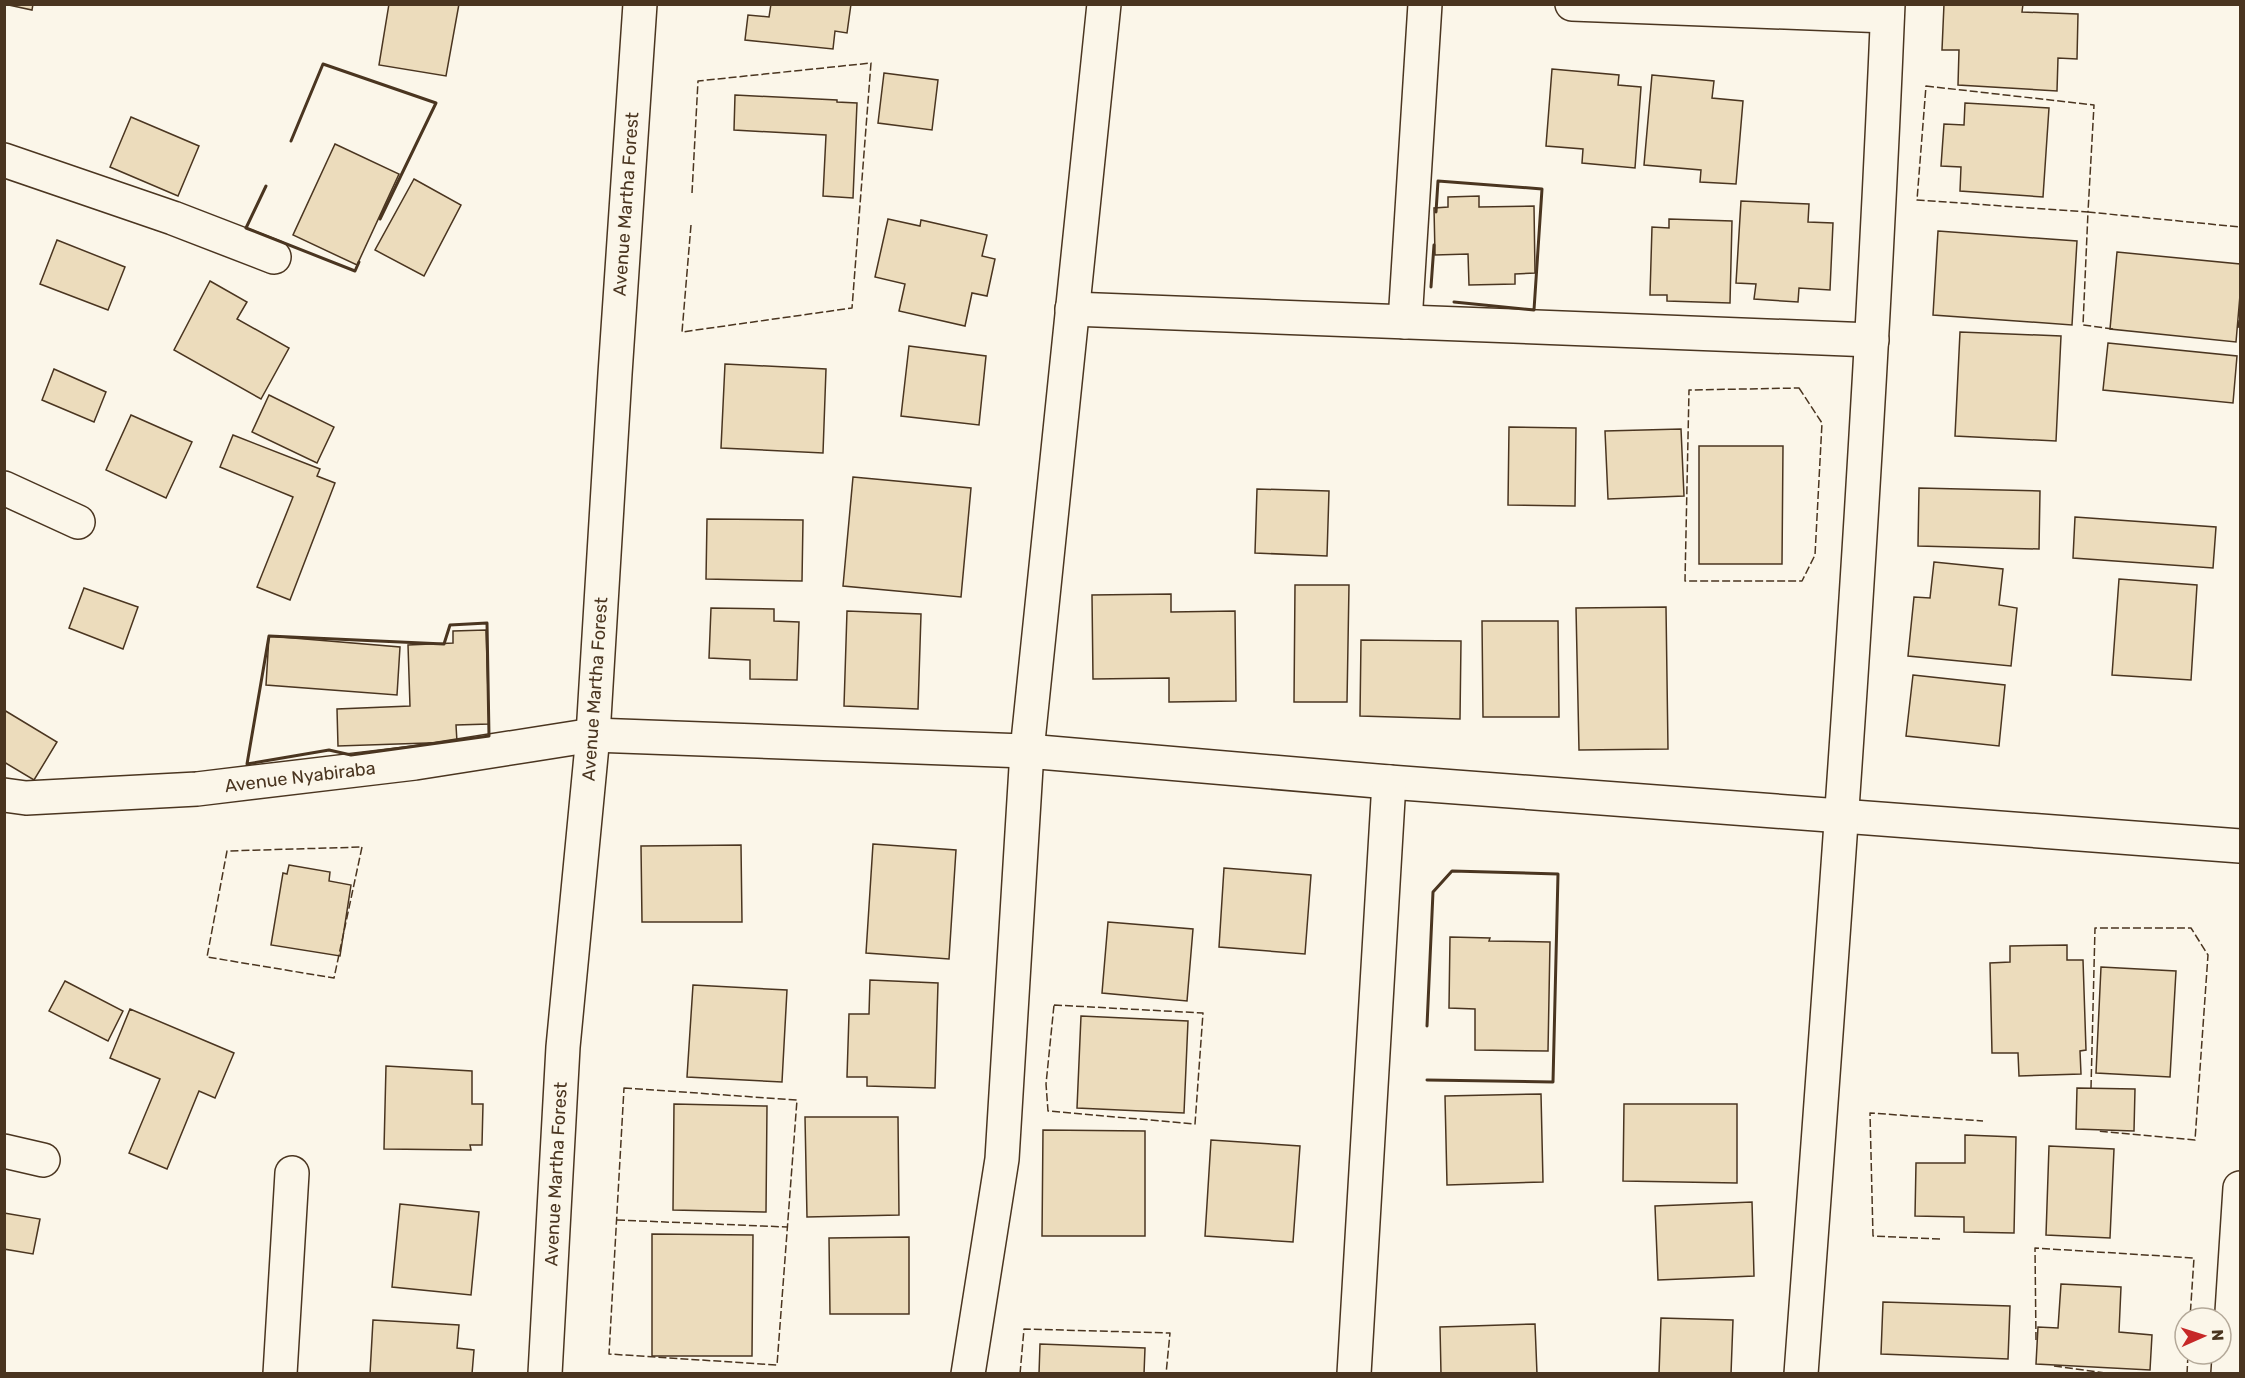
<svg xmlns="http://www.w3.org/2000/svg" width="2245" height="1378" font-family="Rubik,sans-serif">
<style>
.building{fill:#ecdcbc;stroke:#4a3520;stroke-width:1.5}
.lines{fill:none;stroke-linecap:round;stroke-linejoin:round}
.minor-casing{stroke:#4a3520;stroke-width:36}
.minor{stroke:#fbf6e9;stroke-width:33}
.fence{stroke:#4a3520;stroke-width:1.5;stroke-dasharray:8 3;stroke-linecap:butt}
.wall{stroke:#4a3520;stroke-width:3}
.labels{text-anchor:middle;dominant-baseline:central;stroke-width:4.5;stroke-linejoin:round;paint-order:stroke}
.street-label{font-size:18px;fill:#4a3520;stroke:#fbf6e9}
</style>
<rect width="100%" height="100%" fill="#fbf6e9"/>
<!-- building -->
<g class="building">
<path d="M4,4h29l-1,6z"/>
<path d="M389,4h70l-13,72 -67,-11z"/>
<path d="M771,4h80l-4,29 -12,-2 -2,18 -88,-9 3,-25 21,2z"/>
<path d="M1944,4h79l-1,8 56,2 -1,45 -19,-1 -1,33 -99,-6 1,-35h-17z"/>
<path d="M1552,69l67,6 -1,10 23,2 -6,81 -53,-5 1,-14 -37,-3z"/>
<path d="M884,73l54,7 -6,50 -54,-7z"/>
<path d="M1652,75l62,6 -2,17 31,3 -7,83 -36,-2 1,-12 -57,-5z"/>
<path d="M735,95l102,5v2l20,1 -4,95 -30,-2 3,-61 -92,-5z"/>
<path d="M1965,103l84,5 -6,89 -83,-6 1,-24 -20,-1 3,-42 20,1z"/>
<path d="M131,117l68,29 -21,50 -68,-29z"/>
<path d="M335,144l64,30 -42,91 -64,-30z"/>
<path d="M414,179l47,26 -37,71 -49,-26z"/>
<path d="M1479,196v11l55,-1 1,67 -20,1v10l-46,1 -1,-31 -33,1 -1,-47 14,-1v-10z"/>
<path d="M1741,201l68,3 -1,18 25,1 -3,67 -31,-2 -1,14 -44,-3 2,-15 -20,-1z"/>
<path d="M888,219l32,7 1,-6 66,15 -5,21 13,3 -8,37 -15,-3 -7,33 -66,-15 6,-27 -30,-7z"/>
<path d="M1669,219l63,2 -2,82 -63,-2v-6h-17l2,-68 17,1z"/>
<path d="M1938,231l139,10 -5,84 -139,-10z"/>
<path d="M57,240l68,27 -17,43 -68,-26z"/>
<path d="M2117,252l123,12v31l-4,47 -126,-13z"/>
<path d="M210,281l37,21 -10,17 52,29 -28,51 -87,-49z"/>
<path d="M1960,332l101,4 -5,105 -101,-5z"/>
<path d="M2108,343l129,13 -4,47 -130,-13z"/>
<path d="M909,346l77,10 -7,69 -78,-9z"/>
<path d="M725,364l101,5 -3,84 -102,-5z"/>
<path d="M54,369l52,23 -12,30 -52,-22z"/>
<path d="M269,395l65,32 -17,36 -65,-31z"/>
<path d="M131,415l61,27 -26,56 -60,-28z"/>
<path d="M1509,427l67,1 -1,78 -67,-1z"/>
<path d="M1681,429l3,67 -76,3 -3,-68z"/>
<path d="M233,435l87,34 -3,7 18,7 -45,117 -33,-13 36,-90 -73,-30z"/>
<path d="M1699,446h84l-1,118h-83z"/>
<path d="M853,477l118,11 -10,109 -118,-11z"/>
<path d="M1919,488l121,3 -1,58 -121,-3z"/>
<path d="M1257,489l72,2 -2,65 -72,-3z"/>
<path d="M2075,517l141,10 -3,41 -140,-10z"/>
<path d="M707,519l96,1 -1,61 -96,-2z"/>
<path d="M1934,562l69,7 -4,36 18,3 -6,58 -103,-10 6,-59 16,1z"/>
<path d="M2119,579l78,6 -6,95 -79,-5z"/>
<path d="M1295,585h54l-2,117h-53z"/>
<path d="M84,588l54,19 -15,42 -54,-21z"/>
<path d="M1171,594v18l64,-1 1,90 -67,1v-24l-76,1 -1,-84z"/>
<path d="M1666,607l2,142 -89,1 -3,-142z"/>
<path d="M711,608l63,1v12l25,1 -2,58 -47,-1v-19l-41,-2z"/>
<path d="M847,611l74,3 -3,95 -74,-3z"/>
<path d="M1482,621h76l1,96h-76z"/>
<path d="M486,630l3,94 -33,1 1,17 -119,4 -1,-37 73,-3 -2,-61 45,-2v-12z"/>
<path d="M269,636l131,11 -3,48 -131,-10z"/>
<path d="M1361,640l100,1 -1,78 -100,-3z"/>
<path d="M1913,675l92,10 -6,61 -93,-10z"/>
<path d="M4,710l53,32 -23,38 -30,-18z"/>
<path d="M873,844l83,6 -7,109 -83,-6z"/>
<path d="M741,845l1,77h-100l-1,-76z"/>
<path d="M289,865l41,7 -1,9 22,4 -11,71 -69,-11 12,-72 4,1z"/>
<path d="M1224,868l87,7 -6,79 -86,-7z"/>
<path d="M1108,922l85,7 -6,72 -85,-8z"/>
<path d="M1450,937l40,1 -1,3 61,1 -2,109 -73,-1v-41l-26,-1z"/>
<path d="M2067,945v15h16l3,90 -6,1 1,23 -62,2 -1,-23h-26l-2,-90 20,-1v-16z"/>
<path d="M2101,967l75,4 -6,106 -74,-4z"/>
<path d="M870,980l68,3 -3,105 -68,-2v-9h-20l2,-63h20z"/>
<path d="M65,981l58,30 -15,30 -59,-30z"/>
<path d="M693,985l94,5 -5,92 -95,-5z"/>
<path d="M130,1009l104,44 -19,45 -16,-7 -32,78 -38,-16 31,-74 -50,-21z"/>
<path d="M1081,1016l107,5 -4,92 -107,-5z"/>
<path d="M386,1066l86,5v33h11l-1,41h-12l1,5 -87,-1z"/>
<path d="M2077,1088l58,1 -1,42 -58,-2z"/>
<path d="M1541,1094l2,88 -96,3 -2,-89z"/>
<path d="M674,1104l93,2 -1,106 -93,-2z"/>
<path d="M1624,1104h113v79l-114,-2z"/>
<path d="M805,1117h93l1,98 -92,2z"/>
<path d="M1043,1130l102,1v105h-103z"/>
<path d="M1965,1135l51,2 -2,96 -50,-1v-15l-49,-1 1,-53h49z"/>
<path d="M1211,1140l89,6 -7,96 -88,-6z"/>
<path d="M2049,1146l65,3 -4,89 -64,-3z"/>
<path d="M1752,1202l2,74 -96,4 -3,-74z"/>
<path d="M400,1204l79,8 -8,83 -79,-8z"/>
<path d="M4,1213l36,6 -7,35 -29,-5z"/>
<path d="M652,1234l101,1 -1,121h-100z"/>
<path d="M909,1237v77h-79l-1,-76z"/>
<path d="M2061,1284l60,3 -2,45 33,3 -2,35 -114,-6 2,-37 20,1z"/>
<path d="M1883,1302l127,4 -2,53 -127,-5z"/>
<path d="M1661,1318l72,2 -2,54h-72z"/>
<path d="M373,1320l86,5 -2,23 17,2 -2,24h-102z"/>
<path d="M1535,1324l2,50h-96l-1,-47z"/>
<path d="M1040,1344l105,4 -1,26h-105z"/>
</g>
<g class="lines">
<!-- minor casing -->
<g class="minor-casing">
<g id="minor">
<path d="M1572,4l315,12"/>
<path d="M4,160l169,58 101,39"/>
<path d="M1072,309l800,31"/>
<path d="M1405,322l20,-318"/>
<path d="M4,488l74,34"/>
<path d="M4,795l22,3 171,-9 218,-26 178,-28 434,16 362,31 851,64"/>
<path d="M4,1151l39,9"/>
<path d="M280,1374l12,-201"/>
<path d="M545,1374l18,-327 30,-312 22,-361 25,-370"/>
<path d="M968,1374l34,-215 25,-408 77,-747"/>
<path d="M1354,1374l35,-592"/>
<path d="M1801,1374c34,-457 68,-913 87,-1370"/>
<path d="M2228,1374l12,-186"/>
</g>
</g>
<!-- minor -->
<use href="#minor" class="minor"/>
<!-- fence -->
<g class="fence">
<path d="M1926,86l168,19 -6,107 -171,-12z"/>
<path d="M691,225l-9,107 170,-24 19,-245 -173,18 -6,112"/>
<path d="M2238,328l2,-14"/>
<path d="M2113,329l-30,-4 5,-113 152,15"/>
<path d="M1799,388l23,35 -7,132 -13,26h-117l4,-191z"/>
<path d="M362,847l-28,131 -127,-21 20,-106z"/>
<path d="M1054,1005l149,8 -8,111 -147,-13 -2,-27z"/>
<path d="M624,1088l173,12 -20,265 -168,-11z"/>
<path d="M2091,1088l4,-160h96l17,27 -13,185 -98,-9"/>
<path d="M617,1220l170,7"/>
<path d="M1940,1239l-67,-3 -3,-123 113,8"/>
<path d="M2036,1340l-1,-92 159,10 -4,60"/>
<path d="M2054,1366l58,8"/>
<path d="M1020,1374l4,-45 146,4 -4,41"/>
<path d="M2187,1374l1,-20"/>
</g>
<!-- wall -->
<g class="wall">
<path d="M291,141l32,-77 113,39 -56,116"/>
<path d="M266,186l-20,42 109,43 4,-9"/>
<path d="M1436,212l2,-31 104,8 -8,121 -80,-8"/>
<path d="M1431,287l3,-42"/>
<path d="M487,623l2,113 -138,19 -22,-5 -82,14 22,-128 175,8 6,-19z"/>
<path d="M1427,1080l126,2 5,-208 -106,-3 -19,21 -6,134"/>
</g>
</g>
<g class="labels">
<!-- street labels -->
<g class="street-label">
<text transform="translate(626 204) rotate(-86)">Avenue Martha Forest</text>
<text transform="translate(595 689) rotate(-86)">Avenue Martha Forest</text>
<text transform="translate(300 777) rotate(-7)">Avenue Nyabiraba</text>
<text transform="translate(556 1174) rotate(-87)">Avenue Martha Forest</text>
</g>
</g>
<!-- border -->
<rect width="2245" height="1378" fill="none" stroke="#4a3520" stroke-width="12"/>
<!-- north arrow -->
<g transform="translate(2203 1336) rotate(87)"><circle r="28" fill="#fbf6e9" stroke="#b4a999" stroke-width="1.5"/>
<path d="M0-4.5L10 22L0 15L-10 22Z" fill="#c62828"/>
<text y="-9" font-size="16" font-weight="bold" text-anchor="middle" fill="#4a3520">N</text>
</g>
</svg>
